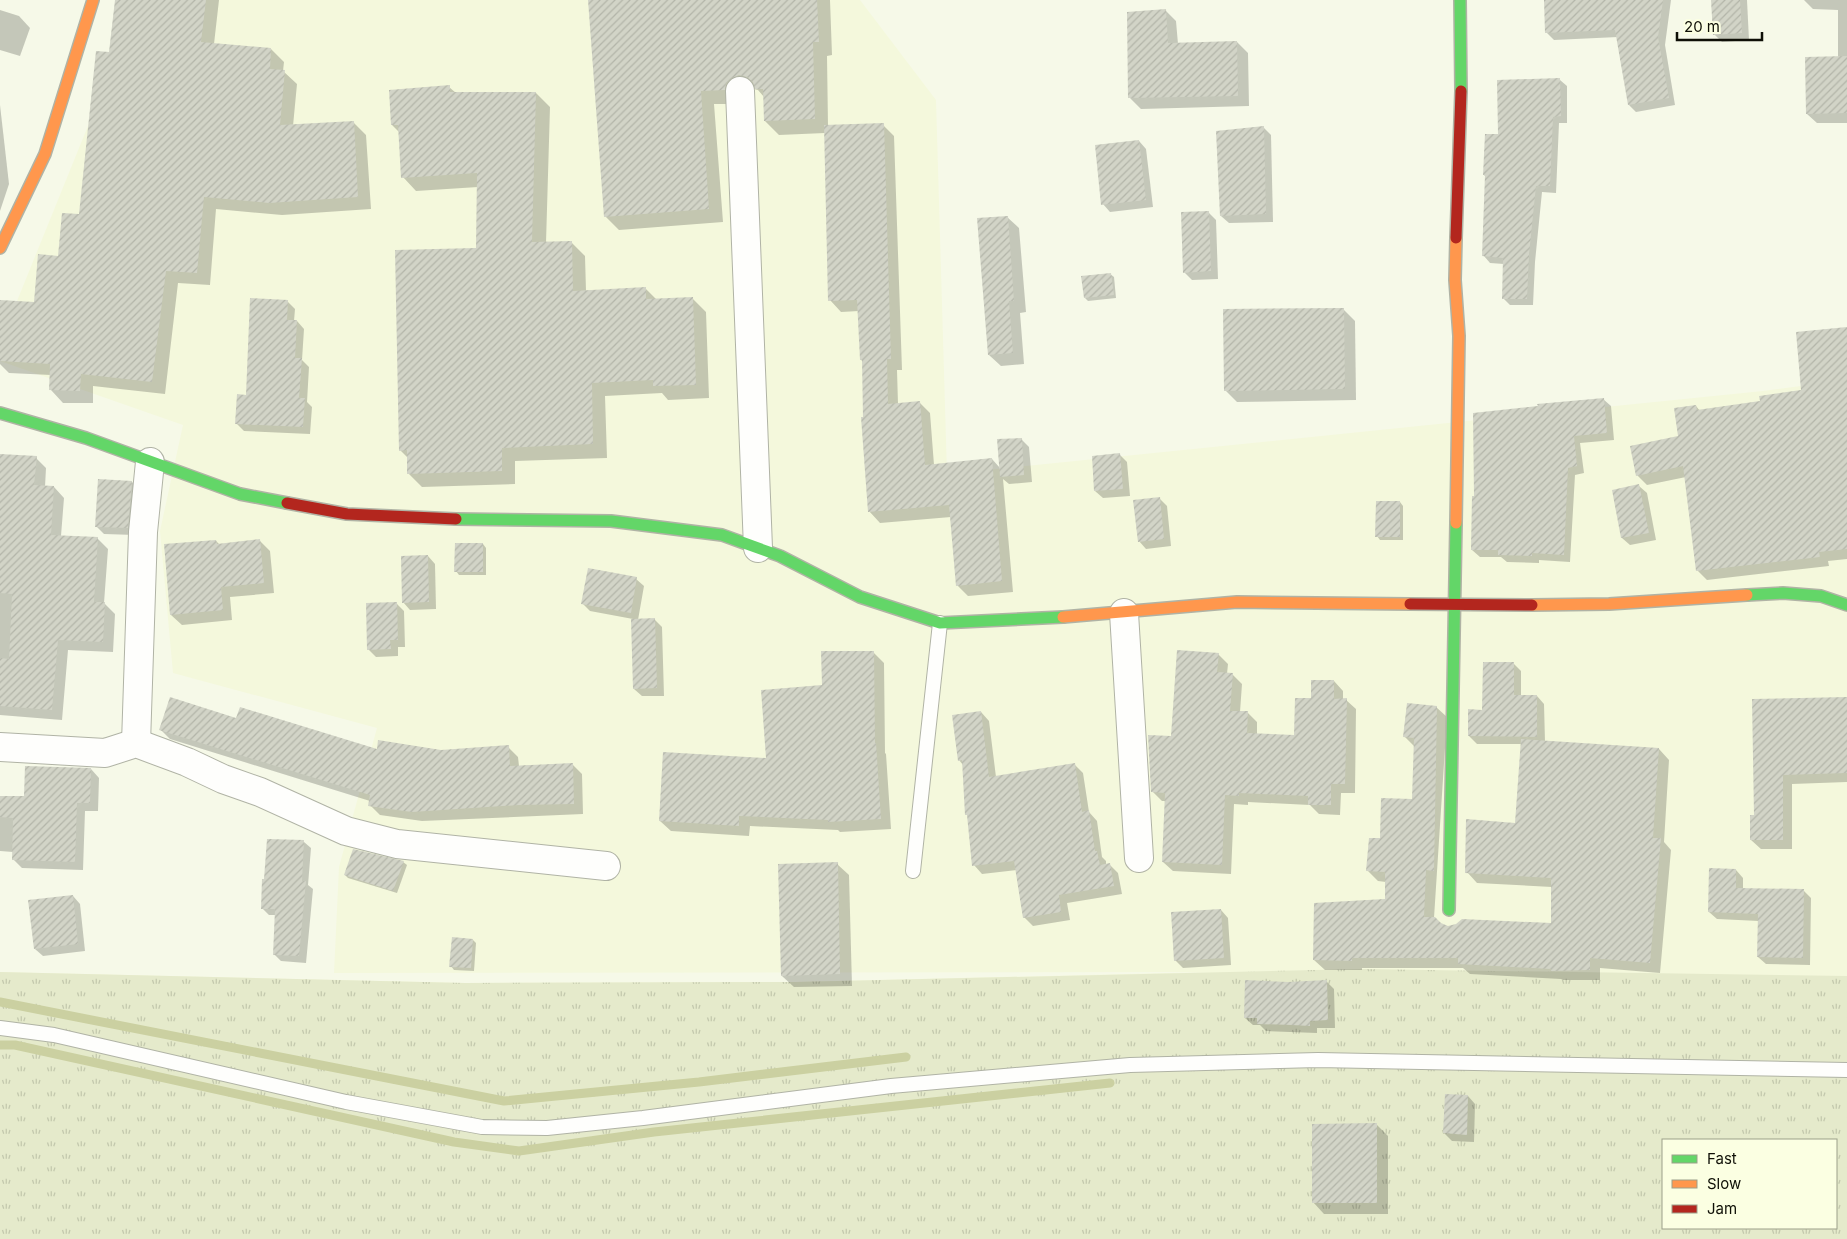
<svg xmlns="http://www.w3.org/2000/svg" width="1847" height="1239" font-family="Inter,sans-serif">
<style>
.built{fill:#f4f8dc;fill-rule:evenodd}
.grass{fill:url(#grass-tufts);fill-rule:evenodd}
.shadow{fill:#0003}
.lines{fill:none;stroke-linecap:round;stroke-linejoin:round}
.stream{stroke:#cbd0a1;stroke-width:9}
.building{fill:url(#building-hatch)}
.lane-casing{stroke:#b0b3a5;stroke-width:16}
.street-casing{stroke:#b0b3a5;stroke-width:30}
.fast-casing{stroke:#b0b3a5;stroke-width:14}
.slow-casing{stroke:#b0b3a5;stroke-width:14}
.jam-casing{stroke:#b0b3a5;stroke-width:14}
.lane{stroke:#fefefc;stroke-width:14}
.street{stroke:#fefefc;stroke-width:28}
.fast{stroke:#63d668;stroke-width:11}
.slow{stroke:#ff974d;stroke-width:11}
.jam{stroke:#b3261e;stroke-width:11}
</style>
<defs>
<pattern id="grass-tufts" width="24" height="20" patternUnits="userSpaceOnUse" patternTransform="scale(1.25)"><rect width="24" height="20" fill="#e5eacb"/><path d="M3 7l-1-3M5 7V3M7 7l1-3M15 17l-1-3M17 17v-4M19 17l1-3" fill="none" stroke="#c3c8ad"/></pattern>
<pattern id="building-hatch" width="6" height="6" patternUnits="userSpaceOnUse" patternTransform="scale(1.25)"><rect width="6" height="6" fill="#d2d4c7"/><path d="M-1 1l2-2M0 6l6-6M5 7l2-2" fill="none" stroke="#b3b5a9"/></pattern>
</defs>
<rect width="100%" height="100%" fill="#f6f9e8"/>
<!-- built -->
<path class="built" d="M139,0h721l76,100 11,374 816,-83 84,-11v859h-1847v-267l465,11 330,-1 413,-10 -874,1 5,-106 38,-139 -204,-55 -13,-142 23,-106 -183,-64v-18zM1663,1140h173v88h-173z"/>
<!-- grass -->
<path class="grass" d="M1360,969l487,7v263h-1847v-267l465,11 330,-1zM1663,1140h173v88h-173z"/>
<!-- shadow -->
<g class="shadow">
<path d="M116,0h103l-5,44 57,5 13,13 -1,9 14,13 -4,42 60,-4 13,13 5,74 -89,6 -66,-6 -6,76 -32,-2 -13,111 -72,-8v17h-30l-12,-13v-15l-42,-2 -9,-9v-63l35,2 45,-87 31,-162z"/>
<path d="M590,0h240l2,55 -5,1 1,70 55,-1 11,11 8,234h-5l1,34 21,-2 11,11 4,52 58,-6 8,9 21,-29 8,8 3,35 -23,2 -6,-5 10,113 -45,4 -11,-11 -6,-68 -71,6 -11,-12 -5,-93v-56l-3,-2 -2,-49 -18,1 -11,-12 -5,-167 -46,2 -14,-14 -1,-24 -6,-7 -4,-1 -8,2 -8,13h-24l9,118 -104,8 -14,-14z"/>
<path d="M1545,0h126l-6,45 10,60 -39,7 -7,-7 -11,-68 -64,3 -8,-8z"/>
<path d="M1712,0h35l2,40 -27,2 -8,-8z"/>
<path d="M1804,0h43v123h-30l-10,-9 31,-57v-47l-25,-1z"/>
<path d="M0,10l19,6 11,12 -10,28 -20,-6z"/>
<path d="M1165,10l11,11 2,23 59,-2 11,11 1,53 -108,3 -11,-11z"/>
<path d="M1560,80l7,6v37h-8l-3,70 -14,-1 -7,70 -2,43h-23l-7,-7 1,-34 -14,-1 -6,-7 2,-79 -2,-2 15,-39z"/>
<path d="M449,87l7,6h80l14,14 -4,136 25,-1 14,14 1,35 59,-3 12,12 35,-2 14,14 3,86 -41,2 -6,-7 -57,3 2,62 -92,3v23l-93,3 -14,-14v-15l-8,-8 77,-201 1,-62 -62,4 -13,-14 -3,-44 -8,-8z"/>
<path d="M0,105l9,79 -9,27z"/>
<path d="M1263,127l8,8 2,87 -44,1 -8,-7z"/>
<path d="M1139,141l7,8 7,58 -43,5 -7,-8z"/>
<path d="M1208,212l8,8 2,59 -26,1 -8,-8z"/>
<path d="M1007,217l12,11 7,84 -6,1 4,51 -23,2 -12,-11z"/>
<path d="M1110,274l4,3 2,21 -28,3 -3,-3z"/>
<path d="M287,301l8,8 -1,12h3l7,8 -2,31 7,7 -2,35 5,5 -2,27 -66,-3 -8,-8z"/>
<path d="M1343,309l12,12 1,79 -119,2 -12,-12z"/>
<path d="M1847,328v231l-19,2 1,5 -122,14 -10,-10 -11,-93 -39,8 -10,-10 43,-38 16,-31 4,5 61,-9 41,-11z"/>
<path d="M1603,399l8,7 3,34 -34,3 4,30 -9,2 -5,87 -31,-2v3l-32,-1 -6,-5h-21l-8,-7z"/>
<path d="M0,455l36,3 10,10 -1,19h9l10,11 -3,38 36,2 11,11 -4,54 11,11 -2,38 -45,-2 -6,70 -62,-5z"/>
<path d="M1120,455l7,7 3,34 -27,2 -8,-7z"/>
<path d="M132,482l8,8 -5,45 -31,-1 -8,-8z"/>
<path d="M1639,486l8,7 9,47 -26,5 -8,-7z"/>
<path d="M1159,498l8,8 4,40 -25,3 -7,-8z"/>
<path d="M1400,502l3,4v34h-23l-3,-4z"/>
<path d="M216,541l4,4 40,-4 10,10 4,42 -44,4 2,23 -50,5 -11,-10 -5,-70z"/>
<path d="M483,544l3,4v27h-27l-3,-4z"/>
<path d="M428,556l7,8 1,45 -26,1 -7,-8z"/>
<path d="M636,579l8,7 -6,34 16,-1 8,8 2,69h-22l-8,-7 -1,-70 -43,-8 -8,-8z"/>
<path d="M397,604l7,7 1,36h-7v9l-22,1 -8,-8z"/>
<path d="M873,652l11,11 1,90 1,1 5,75 -51,3 -2,-2 -88,-4 -1,10 -78,-5 -11,-10 107,-62 57,-73z"/>
<path d="M1218,654l10,10 -1,10h5l10,10 -2,28h7l10,10v13l38,1 17,-36 22,-19 9,10v9h3l10,9 -1,84h-14l-1,22 -21,-1 -9,-9 -62,-3v3l-14,-1 -3,70 -58,-3 -10,-9 3,-61h-4l-10,-10 20,-53z"/>
<path d="M1513,663l8,8v25h16l7,8 1,38 114,7 10,11 -5,82 7,8 -11,123 -60,-5v12h-37l-2,-1 -91,-5 -7,-6h-101v2h-37l-11,-10 72,-60v-18l-8,-1 -10,-10 13,-32 32,-38 2,-54 -11,-11 32,-29 11,10 -13,201 7,6 7,3 104,-3v-37l-75,-4 -10,-11 49,-48 6,-80h-45l-8,-8z"/>
<path d="M1847,699v83l-55,2v65h-31l-10,-9 4,-24 -2,-116z"/>
<path d="M981,712l8,9 7,56 78,-13 9,9 6,39 8,9 5,36 4,4v4l3,-1 9,9 4,21 -55,9 3,17 -37,6 -9,-9 -7,-47 -35,4 -8,-9 -6,-49 -1,-1 -4,-50 -4,-5z"/>
<path d="M237,720l141,31h63l67,-4 10,10 1,9 53,-2 10,10 1,40 -161,7 -42,-6 -10,-10v-4l-200,-62 -10,-10z"/>
<path d="M91,769l8,9 -1,33h-13l-2,59 -61,-2 -9,-9v-7l-13,-1v-54l25,1z"/>
<path d="M268,840l36,2 7,6 -3,37 5,4 -7,74 -25,-2 -7,-7 2,-39h-7l-7,-7 4,-28z"/>
<path d="M403,862l4,3 -10,28 -49,-15 -3,-3z"/>
<path d="M837,864l12,11 3,111 -58,1 -12,-11z"/>
<path d="M1736,870l7,8v11l61,2 7,7 -1,67 -44,-1 -8,-7 1,-36 -42,-2 -8,-7z"/>
<path d="M73,896l7,8 5,47 -42,5 -8,-7z"/>
<path d="M1221,910l7,8 3,47 -48,3 -8,-8z"/>
<path d="M473,940l3,3 -2,28 -20,-1 -3,-4z"/>
<path d="M1327,982l7,7 1,39h-18v5l-51,-2 -6,-6h-7l-8,-7 43,-35z"/>
<path d="M1468,1096l7,8 -1,38 -22,-1 -8,-8z"/>
<path d="M1377,1125l11,11v78h-64l-11,-12z"/>
</g>
<g class="lines">
<!-- stream -->
<g class="stream">
<path d="M0,1002l504,99 195,-19 207,-25"/>
<path d="M0,1045h15l439,97 65,9 135,-19 456,-49"/>
</g>
</g>
<!-- building -->
<g class="building">
<path d="M115,0h91l-5,42 70,6 -1,21 15,1 -5,55 74,-4 4,76 -89,6 -65,-6 -7,76 -31,-2 -14,111 -71,-8 -1,17 -31,-1 1,-26 -50,-3v-61l34,2 4,-48 20,2 4,-43 17,1 17,-163 13,1z"/>
<path d="M588,0h229l2,42h-6l2,77 -51,2 -1,-32h-8l-2,-7 -6,-5 -8,-2 -7,3 -6,5 -1,7 -24,1 8,118 -105,8z"/>
<path d="M1544,0h119l-5,37 11,61 -41,7 -13,-75 -70,3z"/>
<path d="M1711,0h29l2,33 -29,2z"/>
<path d="M1166,9l2,34 69,-2 1,55 -110,2 -1,-86z"/>
<path d="M1847,56v57l-41,1 -1,-57z"/>
<path d="M1560,78l1,38 -8,1 -3,69h-14l-7,68 -2,45h-25l1,-41 -21,-2 3,-81h-2l2,-41h13l-1,-54z"/>
<path d="M450,85v7h86l-4,150 40,-1 1,50 73,-4v12l47,-2 3,88 -43,1v-6l-61,3 1,61 -91,4v23l-95,3v-24l-8,1 -4,-201 81,-2 1,-75 -76,5 -3,-53h-7l-2,-35z"/>
<path d="M884,123l7,236h-4l1,45 32,-3 5,64 67,-7 10,123 -46,5 -7,-81 -81,7 -7,-95h2l-1,-57h-2l-3,-60 -29,1 -4,-176z"/>
<path d="M1264,126l2,88 -46,2 -4,-85z"/>
<path d="M1139,140l7,60 -45,5 -6,-60z"/>
<path d="M1209,211l2,60 -28,2 -2,-61z"/>
<path d="M1008,216l6,85h-5l4,52 -25,2 -11,-137z"/>
<path d="M1111,273l3,22 -30,3 -3,-22z"/>
<path d="M250,298l38,2 -1,20h10l-2,38h7l-3,40h6l-2,29 -68,-3 2,-30 9,1z"/>
<path d="M1344,308l1,81 -121,2 -1,-82z"/>
<path d="M1847,327v222l-28,3 1,5 -124,14 -13,-105 -47,10 -6,-30 48,-10 -4,-28 22,-3 1,5 63,-9 -1,-5 42,-6 -5,-58z"/>
<path d="M1604,398l3,35 -33,3 3,30 -9,2 -4,87 -32,-2v3l-34,-1v-5h-27l1,-54h2l-1,-83 65,-7 -1,-2z"/>
<path d="M1022,438l2,37 -24,2 -3,-38z"/>
<path d="M1120,453l3,36 -29,2 -2,-35z"/>
<path d="M0,454l37,2 -3,29 20,1 -3,49 47,2 -4,65h11l-2,40 -45,-2 -6,70 -52,-4v-48l9,1 3,-65 -12,-1z"/>
<path d="M98,479l34,2 -4,47 -33,-1z"/>
<path d="M1639,484l10,49 -28,5 -9,-48z"/>
<path d="M1160,497l4,42 -26,3 -5,-42z"/>
<path d="M1376,501h24v36h-25z"/>
<path d="M260,539l4,44 -43,4 2,23 -53,5 -6,-71 52,-4 1,4z"/>
<path d="M455,543h28v29h-29z"/>
<path d="M428,555l1,47 -27,1 -1,-47z"/>
<path d="M588,568l49,9 -6,36 -50,-9z"/>
<path d="M397,602l1,38h-8l1,9 -24,1 -1,-47z"/>
<path d="M655,618l2,70 -24,1 -2,-70z"/>
<path d="M1177,650l42,3 -2,19 16,1 -3,38h18l-1,22 47,2 1,-37h16v-18h23v19l13,-1 -2,86h-14v21h-23v-9l-69,-3v3l-14,-1 -3,70 -60,-3 3,-69 -14,-1 -3,-57 23,1z"/>
<path d="M821,651h53l1,92h1l5,76 -53,3v-2l-89,-4v10l-80,-5 4,-69 103,6 -5,-68 61,-5z"/>
<path d="M1483,662h31v33h23v42l-69,-1v-27l14,1z"/>
<path d="M170,697l66,21 4,-11 137,42 1,-9 63,10 68,-5 1,21 63,-3 1,41 -55,1 -107,7 -44,-6 2,-11 -211,-65z"/>
<path d="M1847,697v76l-64,2v65h-33v-25h4l-2,-116z"/>
<path d="M1407,703l30,3 -3,165 -8,-1 -2,47h11l6,6 7,3 8,-2 6,-5 89,4v-45l-86,-5 1,-54 49,4 6,-84 138,9 -6,90h8l-11,125 -60,-5v12l-39,1v-2l-93,-5v-6h-106v3l-39,-1 1,-57 71,-4v-27l-19,-1 3,-33h11l1,-40 31,1 2,-61 -11,-1z"/>
<path d="M981,711l8,66 86,-14 7,49 7,-2 6,41h2l3,14 10,-2 4,23 -55,9 2,17 -38,6 -9,-57 -42,5 -5,-51h-2l-3,-55 -4,1 -6,-46z"/>
<path d="M25,766l66,2 -1,35h-13l-2,59 -63,-2 1,-42 -13,-1v-21h24z"/>
<path d="M267,839l37,1 -2,41h4l-7,75 -26,-1 2,-46h-14l1,-30h2z"/>
<path d="M353,849l51,12 -11,30 -49,-16z"/>
<path d="M838,862l2,112 -59,2 -3,-112z"/>
<path d="M1709,868l27,1v19l68,1 -1,69 -46,-1 1,-43 -50,-2z"/>
<path d="M73,895l5,49 -44,5 -6,-49z"/>
<path d="M1221,909l3,49 -50,3 -3,-49z"/>
<path d="M452,937l21,2 -2,29 -22,-1z"/>
<path d="M1245,980l43,2 39,-2 1,40 -18,1v5l-18,-1 -35,-1v-6h-13z"/>
<path d="M1445,1094l23,1 -1,40 -24,-2z"/>
<path d="M1377,1123v80h-65v-79z"/>
</g>
<g class="lines">
<!-- lane casing -->
<g class="lane-casing">
<g id="lane">
<path d="M913,871l27,-248"/>
<path d="M0,1028l54,7 292,67 136,25 65,1 96,-10 248,-32 239,-21 188,-5 529,10"/>
</g>
</g>
<!-- street casing -->
<g class="street-casing">
<g id="street">
<path d="M740,91l18,457"/>
<path d="M1124,613l15,245"/>
<path d="M136,743l7,-211 7,-70"/>
<path d="M0,747l105,6 31,-10 51,19 36,17 37,13 86,39 51,13 209,22"/>
</g>
</g>
<!-- fast casing -->
<g class="fast-casing">
<g id="fast">
<path d="M1460,0l1,91"/>
<path d="M0,413l86,25 154,56 47,9"/>
<path d="M456,519l155,2 111,14 58,21 80,41 80,26 123,-6"/>
<path d="M1747,595l36,-2 38,3 26,9"/>
<path d="M1449,910l7,-387"/>
</g>
</g>
<!-- slow casing -->
<g class="slow-casing">
<g id="slow">
<path d="M0,248l45,-94 48,-154"/>
<path d="M1456,523l3,-187 -4,-56 1,-42"/>
<path d="M1532,605l77,-1 138,-9"/>
<path d="M1063,617l174,-15 173,2"/>
</g>
</g>
<!-- jam casing -->
<g class="jam-casing">
<g id="jam">
<path d="M1456,238l5,-147"/>
<path d="M287,503l60,11 109,5"/>
<path d="M1410,604l122,1"/>
</g>
</g>
<!-- lane -->
<use href="#lane" class="lane"/>
<!-- street -->
<use href="#street" class="street"/>
<!-- fast -->
<use href="#fast" class="fast"/>
<!-- slow -->
<use href="#slow" class="slow"/>
<!-- jam -->
<use href="#jam" class="jam"/>
</g>
<!-- legend -->
<rect x="1662" y="1139" width="175" height="90" fill="#fbffe2" stroke="#9c9f8a"/>
<rect x="1672" y="1155" width="25" height="8" fill="#63d668" stroke="#9c9f8a"/>
<text x="1707" y="1164" font-size="15" fill="#0e0f06">Fast</text>
<rect x="1672" y="1180" width="25" height="8" fill="#ff974d" stroke="#9c9f8a"/>
<text x="1707" y="1189" font-size="15" fill="#0e0f06">Slow</text>
<rect x="1672" y="1205" width="25" height="8" fill="#b3261e" stroke="#9c9f8a"/>
<text x="1707" y="1214" font-size="15" fill="#0e0f06">Jam</text>
<!-- scale -->
<path d="M1677 32v8h85v-8" fill="none" stroke="#0e0f06" stroke-width="2.5"/>
<text x="1684" y="32" font-size="15" fill="#0e0f06" stroke="#fbffe2" stroke-width="4" paint-order="stroke">20 m</text>
</svg>
